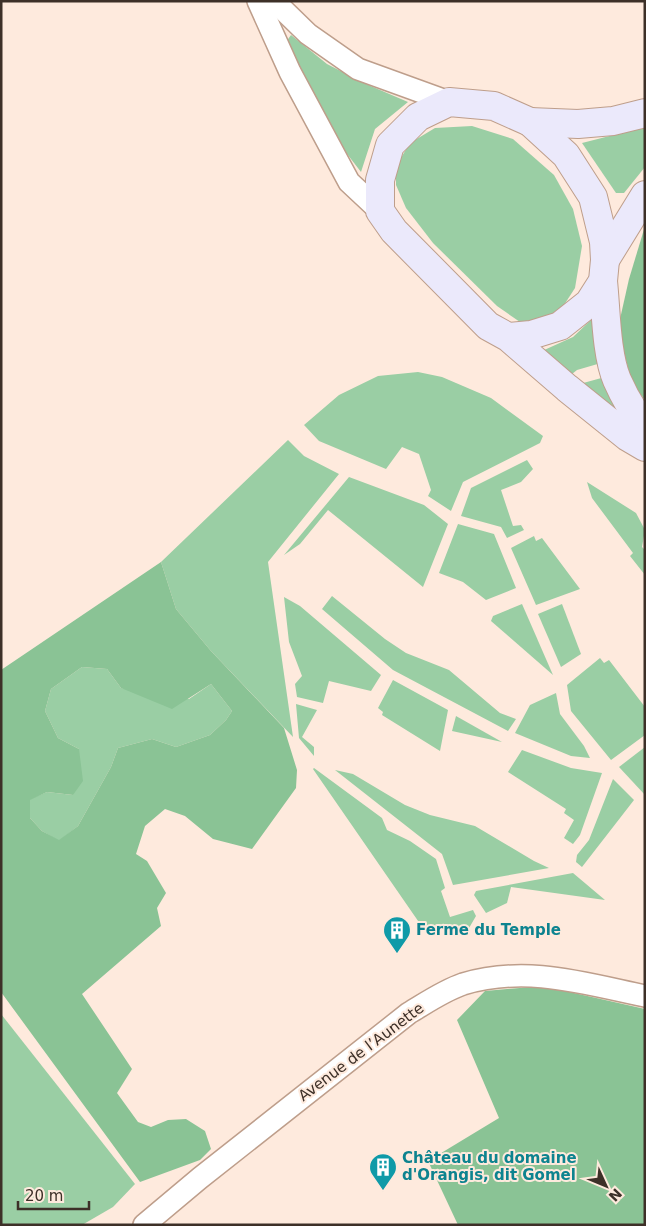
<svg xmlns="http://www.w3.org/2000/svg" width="646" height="1226" font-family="'DejaVu Sans',sans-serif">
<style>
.green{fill:#9acea4}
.forest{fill:#8ac395;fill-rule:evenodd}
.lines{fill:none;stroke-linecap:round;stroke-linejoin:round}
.street-casing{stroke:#be9e8b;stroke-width:24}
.secondary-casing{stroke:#be9e8b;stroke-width:30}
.street{stroke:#fff;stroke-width:21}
.secondary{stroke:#ebe9fb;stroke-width:28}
.labels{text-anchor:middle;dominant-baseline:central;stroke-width:4;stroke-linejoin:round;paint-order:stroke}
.culture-label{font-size:15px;font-weight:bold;fill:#0d838f;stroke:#feeadd;text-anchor:start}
.street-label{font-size:15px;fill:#3d3028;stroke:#feeadd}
</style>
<rect width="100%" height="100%" fill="#feeadd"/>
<!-- green -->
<g class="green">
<path d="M291,35l36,29 39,20 42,18 -33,27 -14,43 -20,-26 -55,-104z"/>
<path d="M472,126l41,13 41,36 19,34 9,37 -7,42 -11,17 -18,13 -26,4 -23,-16 -64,-63 -27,-35 -10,-23v-19l14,-23 25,-15z"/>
<path d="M645,127v40l-21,26h-8l-34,-50z"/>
<path d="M597,319l4,44 -24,7 -10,8 -25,-27 31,-14 18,-17z"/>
<path d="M418,372l24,5 49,21 52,38 -3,7 -77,39 -12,29 -23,-15 3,-6 -12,-36 -17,-7 -16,22 -67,-28 -15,-16 35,-30 39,-19z"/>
<path d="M605,377l27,50 -56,-42z"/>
<path d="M288,440l16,16 35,18 -71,88 25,175 -82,-86 -35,-42 -15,-47z"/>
<path d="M527,460l6,9 -12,13 -20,8 12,36 8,-1 3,5 -17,8 -6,-11 -40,-11 10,-28z"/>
<path d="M349,477l75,28 24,19 -25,63 -95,-77 -28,34 -16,11z"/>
<path d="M587,482l49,31 9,17 -3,17 3,3v25l-15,-19 3,-3 -41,-55z"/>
<path d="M458,524l36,10 22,54 -30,12 -23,-18 -24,-9z"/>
<path d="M534,536l2,5 6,-3 38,51 -44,16 -25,-57z"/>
<path d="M332,596l53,43 21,14 43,17 51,43 16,6 -8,12 -115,-61 -71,-61z"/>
<path d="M284,597l16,9 81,69 -10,16 -42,-10 -6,22 -26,-6 -2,-13 7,-8 -13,-34z"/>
<path d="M522,604l31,71 -62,-54 2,-5z"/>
<path d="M562,604l19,50 -20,13 -23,-53z"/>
<path d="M600,658l4,5 5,-3 36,47v28l-34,25 -40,-49 -4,-26z"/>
<path d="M82,667l25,2 14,19 68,11 22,-15 21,27 -6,9 -16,15 -34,12 -24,-8 -34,9 -7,19 -33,59 -19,15 -17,-10 -12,-13v-19l17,-7 26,3 6,-46 -21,-11 -13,-27 6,-22z"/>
<path d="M393,680l55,30 -8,41 -58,-36 1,-3 -5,-4z"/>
<path d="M556,693l4,21 24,32 6,12 -19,-2 -56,-23 15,-28z"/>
<path d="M296,704l21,6 -15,27 12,10v9l-15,-18z"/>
<path d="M456,716l46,26 -50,-11z"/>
<path d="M645,747v48l-26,-28z"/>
<path d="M522,750l49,18 31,5 -22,62 -7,9 -9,-6 10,-18 -10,-7 2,-4 -58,-37z"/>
<path d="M314,768l68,50 5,12 23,11 26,18 9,29 -4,3 9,26 23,-7 3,6 -7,12 -44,3 -112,-162z"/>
<path d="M335,770l18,4 52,31 25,10 45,11 59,35 15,7 -96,17 -11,-31z"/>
<path d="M613,779l21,21 -52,67 -6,-5 1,-7 12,-15z"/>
<path d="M573,873l32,27 -94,-13 -4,16 -21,10 -12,-18 2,-4z"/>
<path d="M1,1014l134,170 -22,23 -31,18h-81z"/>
</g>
<!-- forest -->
<g class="forest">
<path d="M645,226v174l-13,-16 -14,-56 11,-49z"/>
<path d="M161,562l15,47 35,42 73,77 13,42 -1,18 -44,61 -39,-10 -28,-23 -20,-7 -20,17 -9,28 11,7 19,32 -9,15 4,18 -79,68 50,75 -15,24 21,29 13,5 17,-7 18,-1 19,12 6,18 -11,11 -60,22 -139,-190v-322zM82,667l25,2 14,19 51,21 39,-25 21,27 -6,9 -16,15 -34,12 -24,-8 -34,9 -7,19 -33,59 -19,14 -17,-9 -12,-13v-18l17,-8 26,3 10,-14 -4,-32 -21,-11 -13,-27 6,-22z"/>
<path d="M543,986l102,23v216h-187l-30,-64 71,-43 -42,-98 28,-29z"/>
</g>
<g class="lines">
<!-- street casing -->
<g class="street-casing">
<g id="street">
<path d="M258,1l32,71 59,110 31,29"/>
<path d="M274,1l34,33 50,35 91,33"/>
<path d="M144,1225l56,-47 209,-165c17,-10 34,-22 54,-29 63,-19 120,-1 182,12"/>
</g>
</g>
<!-- secondary casing -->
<g class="secondary-casing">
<g id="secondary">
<path d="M530,122l48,2 35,-3 32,-8"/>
<path d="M605,260l40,-65"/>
<path d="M603,281c3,28 3,73 14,99 7,16 17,33 28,47"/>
<path d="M508,337l23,-2 29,-9 29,-23 14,-22 2,-21 -1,-18 -11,-45 -27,-42 -36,-33 -36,-16 -45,-4 -31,15 -28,28 -10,35v31l14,20 94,95 20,11 59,51 61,49 17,10"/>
</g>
</g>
<!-- street -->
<use href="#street" class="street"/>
<!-- secondary -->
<use href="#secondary" class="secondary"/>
</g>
<!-- icons -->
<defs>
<g id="building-pin" transform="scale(1.4375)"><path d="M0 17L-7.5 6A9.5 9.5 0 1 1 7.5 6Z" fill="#0f9aa8" stroke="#feeadd"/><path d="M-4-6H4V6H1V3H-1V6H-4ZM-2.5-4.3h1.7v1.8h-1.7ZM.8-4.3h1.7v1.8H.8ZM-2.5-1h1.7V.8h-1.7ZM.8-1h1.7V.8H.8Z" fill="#fff"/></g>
</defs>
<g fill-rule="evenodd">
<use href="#building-pin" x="397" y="930"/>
<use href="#building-pin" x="383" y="1167"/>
</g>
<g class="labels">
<!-- culture labels -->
<g class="culture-label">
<text x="416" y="930">Ferme du Temple</text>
<text x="402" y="1158">Château du domaine<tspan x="402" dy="17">d'Orangis, dit Gomel</tspan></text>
</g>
<!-- street labels -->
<g class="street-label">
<text transform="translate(361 1052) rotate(-37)">Avenue de l’Aunette</text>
</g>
</g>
<!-- border -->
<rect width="646" height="1226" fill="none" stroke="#3d3028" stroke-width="5"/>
<!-- north arrow -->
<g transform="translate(606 1186) rotate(134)" stroke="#feeadd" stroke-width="4" paint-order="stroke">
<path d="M0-4L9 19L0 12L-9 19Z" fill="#3d3028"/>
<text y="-8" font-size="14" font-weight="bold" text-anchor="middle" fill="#3d3028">N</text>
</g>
<!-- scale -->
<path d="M18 1201v8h71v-8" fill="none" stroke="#3d3028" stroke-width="2.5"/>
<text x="25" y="1201" font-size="15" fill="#3d3028" stroke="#feeadd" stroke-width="4" paint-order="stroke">20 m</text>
</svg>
